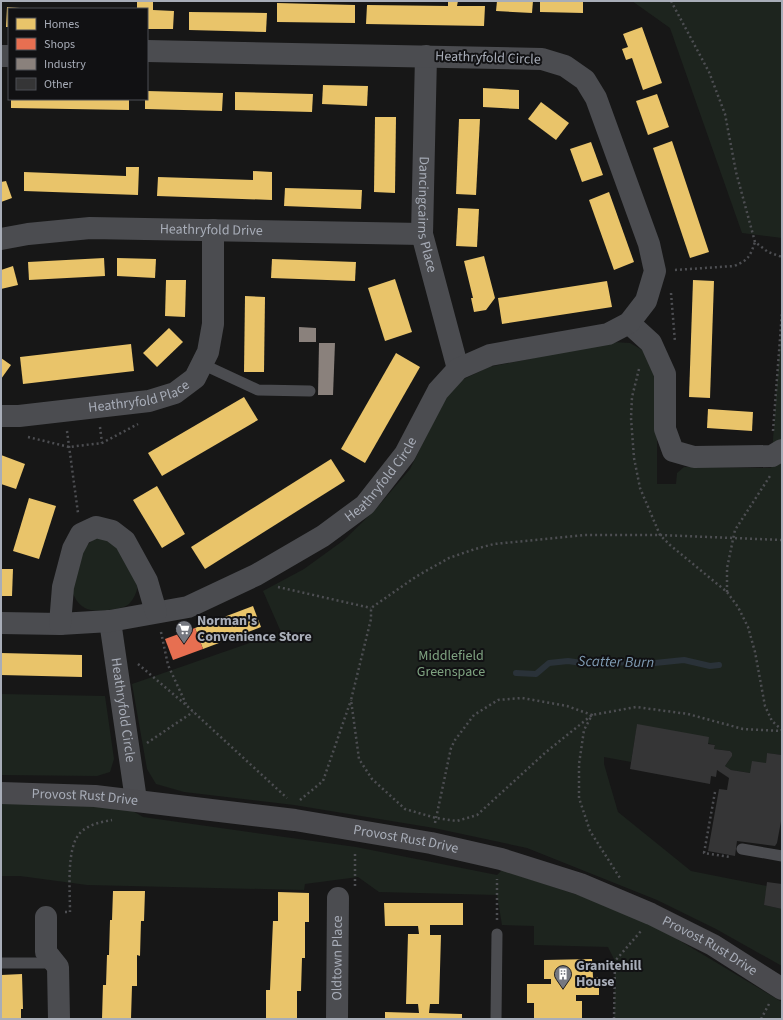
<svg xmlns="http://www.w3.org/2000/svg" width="783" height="1020" font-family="'Source Sans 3',sans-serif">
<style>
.green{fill:#1d241e}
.homes{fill:#e9c46a}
.shops{fill:#e76f51}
.industry{fill:#8a817c}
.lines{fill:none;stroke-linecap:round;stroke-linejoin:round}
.stream{stroke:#2a3239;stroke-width:6}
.building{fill:#353536}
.path{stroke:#4d4e52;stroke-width:2.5;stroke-dasharray:2 3;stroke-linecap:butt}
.lane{stroke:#4b4c50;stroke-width:11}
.street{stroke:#4b4c50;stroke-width:22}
.secondary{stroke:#4a4a4e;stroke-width:22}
.labels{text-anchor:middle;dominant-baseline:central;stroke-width:4;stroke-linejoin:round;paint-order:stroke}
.street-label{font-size:14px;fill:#a8adb8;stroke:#111113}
.poi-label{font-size:14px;font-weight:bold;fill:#a8adb8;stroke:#111113;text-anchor:start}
.park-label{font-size:14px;fill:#7fa381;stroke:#111113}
.water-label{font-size:15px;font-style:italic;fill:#7f9bb3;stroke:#111113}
</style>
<rect width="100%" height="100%" fill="#171717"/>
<!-- green -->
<g class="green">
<path d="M632,1h150v237l-40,-5 -72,-205z"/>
<path d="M782,312v443l-15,-2 -1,10 -16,10 -19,-3 -6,-4 7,-10v-3l-2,-2 -16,-2 1,-4 -78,-20 -6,37 -27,-5v7l14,48 73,59 76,15 -3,19 18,4v57l-66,-37 -59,-29 -130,-52 -93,-20 -140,-23 -110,-13 -28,-8 -9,-15 -15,-85 149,-52 -18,-41 41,-22 40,-29 31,-30 35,-41 37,-74 17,-16 25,-12 124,-25 17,1 14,8 13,22v111h19l1,-11 7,-6 87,1z"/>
<path d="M96,538c19,1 21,7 30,22 3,6 9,12 11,18 3,8 -2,20 -8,26 -7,6 -36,9 -44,4 -8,-4 -11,-12 -14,-19 5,-22 5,-38 25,-51z"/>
<path d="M1,694l104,2 9,63 -4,13 -13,4 -96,-1z"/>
<path d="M1,803l93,3 39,5 10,6 213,30 141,28 5,-5 79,26 76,31 125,75v17h-168l1,-58 -7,-14 -74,-2v-19l-32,-1 -5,-30 -118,-3 -21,-15 -53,7 -1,6 -217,-5 -67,-9h-19z"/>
</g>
<!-- homes -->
<g class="homes">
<path d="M137,1h16v9l21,1 -1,18h-26v-20h-10z"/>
<path d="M448,1h10l-1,5h28l-1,20 -118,-2 1,-19 81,1z"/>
<path d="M497,1h36l-1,12 -36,-2z"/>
<path d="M540,1h43v12l-43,-1z"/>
<path d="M277,3l78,2v18l-78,-1z"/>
<path d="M7,7l13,1v1h-11v18h-3z"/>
<path d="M189,12l78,1 -1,19 -77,-2z"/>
<path d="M642,27l20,56 -19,7 -11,-32 -6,2 -4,-11 6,-2 -5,-13z"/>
<path d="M323,85l45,1 -1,20 -45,-2z"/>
<path d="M483,88l36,2v19l-36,-2z"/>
<path d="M147,91l76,2 -1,18 -77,-2v-10h2z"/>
<path d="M235,92l78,2 -1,18 -77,-2z"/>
<path d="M657,94l12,33 -21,8 -12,-34z"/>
<path d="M11,99h118v11l-118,-2z"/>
<path d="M541,102l28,21 -13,17 -28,-21z"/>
<path d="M375,117h21l-1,76 -21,-1z"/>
<path d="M459,119h21l-4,76 -20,-1z"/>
<path d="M672,141l37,111 -19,6 -37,-110z"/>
<path d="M591,142l12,33 -21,7 -12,-33z"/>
<path d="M126,167h13l-1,28 -114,-4v-19l102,4z"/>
<path d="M253,171l19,1v28l-115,-4 1,-19 95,3z"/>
<path d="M6,181l6,17 -11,4v-20z"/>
<path d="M285,188l77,2 -1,19 -77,-3z"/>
<path d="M609,192l25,70 -20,8 -25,-70z"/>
<path d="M458,208l21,1 -2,38 -21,-1z"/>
<path d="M484,256l11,42 -9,12 -12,2 -3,-14h2l-9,-37z"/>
<path d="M104,258l1,18 -76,4 -1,-18z"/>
<path d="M117,258l39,1 -1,19 -38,-2z"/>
<path d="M272,259l84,3 -1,19 -84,-3z"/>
<path d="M13,266l5,19 -17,4v-19z"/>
<path d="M395,279l17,53 -27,9 -17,-53z"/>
<path d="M166,280h20l-1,37 -20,-1z"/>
<path d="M693,280l21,1 -4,117 -21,-1z"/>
<path d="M607,281l5,26 -110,17 -4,-26z"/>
<path d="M245,296l20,1 -1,75h-20z"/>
<path d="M169,328l14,14 -26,25 -14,-14z"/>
<path d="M131,344l3,27 -111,13 -3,-27z"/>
<path d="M396,353l24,14 -55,96 -24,-14z"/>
<path d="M1,358l10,7 -10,14z"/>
<path d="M244,397l14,23 -96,56 -14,-23z"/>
<path d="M708,409l45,3 -1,19 -45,-3z"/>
<path d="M1,455l24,9 -9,25 -15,-5z"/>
<path d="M331,459l14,22 -140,88 -14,-22z"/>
<path d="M157,486l28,48 -23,14 -29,-48z"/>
<path d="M29,498l27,8 -17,53 -26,-8z"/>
<path d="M1,569h12l-1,27h-11z"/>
<path d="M253,606l8,21 -58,22 -8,-21z"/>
<path d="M1,653l81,2v22l-81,-2z"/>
<path d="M113,891h32l-1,30h-3l-1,35 -3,-1v31h-5l-1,33h-29l1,-34h3l1,-30h2l1,-35h2z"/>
<path d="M278,892l31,1v29h-4v36h-3l-1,33h-4v28h-31v-29h4l3,-69h5z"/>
<path d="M384,903h79v22h-33v10h11l-2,69h-9l-1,9 33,1v5h-77v-7l34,1 -1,-9h-12l2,-70h11l-1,-8h-33z"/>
<path d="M592,959l1,18h6v18h-23v6h6v18h-48v-16h-7v-19h24v-5h-7v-19z"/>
<path d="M22,974l1,35h-2v10h-20v-44z"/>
</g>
<!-- shops -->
<path class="shops" d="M195,628l8,21 -30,11 -8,-21z"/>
<!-- industry -->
<g class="industry">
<path d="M299,327l17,1v14h-17z"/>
<path d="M319,343h16l-2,52h-15z"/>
</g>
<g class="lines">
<!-- stream -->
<path class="stream" d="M516,673l20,1 13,-11 19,-2 28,4 30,-3 19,2 39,-4 26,6 9,-1"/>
</g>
<!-- building -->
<g class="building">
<path d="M637,724l72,13 -1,7 7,1 -1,4 16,2 2,2v3l-7,10 6,4 19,3 2,-12 14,2 1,-10 15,2v61l-5,27 -2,3 -38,-5 -2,15 -27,-5 11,-62 8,1 2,-12 -12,-8 -1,7 -5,-1 -1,8 -80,-15z"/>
<path d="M767,882l15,2v25l-18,-4z"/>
</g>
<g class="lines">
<!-- path -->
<g class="path">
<path d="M671,1l38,71 16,42 11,58 19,70 13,10 14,5"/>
<path d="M675,270l59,-4c15,-6 16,-10 21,-24"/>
<path d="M671,293l4,49"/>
<path d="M639,369l-7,28 -1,21 3,40 6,30 20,47 10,10 57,47 11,15 10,20 7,25 10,54 7,15 10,9"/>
<path d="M100,427l2,16"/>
<path d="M67,431l11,82"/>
<path d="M773,431l9,-119"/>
<path d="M28,437l41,10 33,-4 36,-19"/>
<path d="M782,540l-122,-5h-75l-91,9 -19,5 -26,9 -32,18 -46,32v11l-20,81 8,59 13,20 33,30 31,9 21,3 20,-6 69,-63 46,-37 44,-8 52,7 55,15 39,2"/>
<path d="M278,587l93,21"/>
<path d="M727,592v-24l8,-38 35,-54"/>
<path d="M161,632l7,33 18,39"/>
<path d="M138,664l48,41 101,93"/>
<path d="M147,743l46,-31"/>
<path d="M715,792l-11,61 26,4"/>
<path d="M300,800l23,-19 28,-81"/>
<path d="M435,823l16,-75 4,-8 19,-25 24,-15 24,-2 45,8 25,9 -8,15 -5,34v34l11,33 30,47"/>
<path d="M355,886v-35"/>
<path d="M65,912h5c0,-21 -4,-64 10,-79 9,-9 21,-11 32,-13"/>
<path d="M497,920v-41"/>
<path d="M614,1019l1,-58 26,-30"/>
<path d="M761,1019l8,-15"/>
</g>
<!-- lane -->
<g class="lane">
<path d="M202,364l56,26 52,1"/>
<path d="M742,849l40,7"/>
<path d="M1,963h53"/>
<path d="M496,1019l1,-85"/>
</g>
<!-- street -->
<g class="street">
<path d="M1,56h8"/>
<path id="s1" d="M426,56l-4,178 36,135"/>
<path id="s2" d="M1,239l27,-5 62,-6 332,6"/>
<path d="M629,323l22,20 14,31v55l8,22 21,6 78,-1 10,-6"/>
<path id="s3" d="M1,416h18l130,-15 26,-8 20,-15 13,-26 5,-28v-94"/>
<path id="s4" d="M110,621l26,179"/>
<path id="s5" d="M1,623l59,1 50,-3 78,-14 68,-32 67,-39 42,-31 40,-51 33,-63 20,-22 32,-14 118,-21 21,-11 17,-22 9,-30 -6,-27 -53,-146 -11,-18 -20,-14 -23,-7 -395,-8"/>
<path d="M60,624l3,-37 10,-38 8,-15 15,-7 16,4 13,10 22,40 9,31"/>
<path d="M46,917v35l12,15 1,52"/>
<path id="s6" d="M337,1019l1,-121"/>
</g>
<!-- secondary -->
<path class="secondary" id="s7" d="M1,793l94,3 200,24 136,23 70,16 79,25 71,30 62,31 69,44"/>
</g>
<!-- icons -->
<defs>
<g id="supermarket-pin" transform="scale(0.9)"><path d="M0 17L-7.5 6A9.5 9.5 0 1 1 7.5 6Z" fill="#757880" stroke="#111113"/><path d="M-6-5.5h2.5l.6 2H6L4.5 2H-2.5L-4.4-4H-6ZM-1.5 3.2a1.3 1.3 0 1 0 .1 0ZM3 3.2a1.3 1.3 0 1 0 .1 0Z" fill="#fff"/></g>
<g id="building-pin" transform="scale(0.9)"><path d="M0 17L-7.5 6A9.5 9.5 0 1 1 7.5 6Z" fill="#757880" stroke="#111113"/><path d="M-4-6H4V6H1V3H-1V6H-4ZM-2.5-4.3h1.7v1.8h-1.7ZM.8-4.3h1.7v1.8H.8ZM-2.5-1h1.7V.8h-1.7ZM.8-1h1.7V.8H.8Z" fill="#fff"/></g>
</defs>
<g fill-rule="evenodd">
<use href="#supermarket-pin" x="184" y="629"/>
<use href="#building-pin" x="563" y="974"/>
</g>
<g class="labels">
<!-- street labels -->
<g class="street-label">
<text transform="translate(488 58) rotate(2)">Heathryfold Circle</text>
<text stroke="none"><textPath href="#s1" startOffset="159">Dancingcairns Place</textPath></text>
<text stroke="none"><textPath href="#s2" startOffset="211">Heathryfold Drive</textPath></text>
<text stroke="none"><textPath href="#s3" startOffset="140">Heathryfold Place</textPath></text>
<text stroke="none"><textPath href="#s5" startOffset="423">Heathryfold Circle</textPath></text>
<text stroke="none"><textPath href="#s4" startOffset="90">Heathryfold Circle</textPath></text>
<text stroke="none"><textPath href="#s7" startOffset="84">Provost Rust Drive</textPath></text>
<text stroke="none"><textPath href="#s7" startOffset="408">Provost Rust Drive</textPath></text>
<text stroke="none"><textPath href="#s7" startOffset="732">Provost Rust Drive</textPath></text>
<text stroke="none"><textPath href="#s6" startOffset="61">Oldtown Place</textPath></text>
</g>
<!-- poi labels -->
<g class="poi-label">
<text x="197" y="621">Norman's<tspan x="197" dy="16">Convenience Store</tspan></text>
<text x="576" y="966">Granitehill<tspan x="576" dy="16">House</tspan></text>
</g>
<!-- park labels -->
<g class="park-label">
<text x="451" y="656">Middlefield<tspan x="451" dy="16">Greenspace</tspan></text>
</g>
<!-- water labels -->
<g class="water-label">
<text transform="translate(616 662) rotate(1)">Scatter Burn</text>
</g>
</g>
<!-- border -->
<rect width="783" height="1020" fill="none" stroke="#a8adb8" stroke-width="4"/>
<!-- legend -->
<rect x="8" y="8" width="140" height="92" fill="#111113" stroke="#4d4f55"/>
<rect x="16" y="18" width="20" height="12" fill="#e9c46a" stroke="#4d4f55"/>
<text x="44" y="28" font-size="12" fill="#a8adb8">Homes</text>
<rect x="16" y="38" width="20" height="12" fill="#e76f51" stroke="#4d4f55"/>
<text x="44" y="48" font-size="12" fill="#a8adb8">Shops</text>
<rect x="16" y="58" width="20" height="12" fill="#8a817c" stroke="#4d4f55"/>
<text x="44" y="68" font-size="12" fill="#a8adb8">Industry</text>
<rect x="16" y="78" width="20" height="12" fill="#353536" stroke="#4d4f55"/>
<text x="44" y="88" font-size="12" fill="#a8adb8">Other</text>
</svg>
